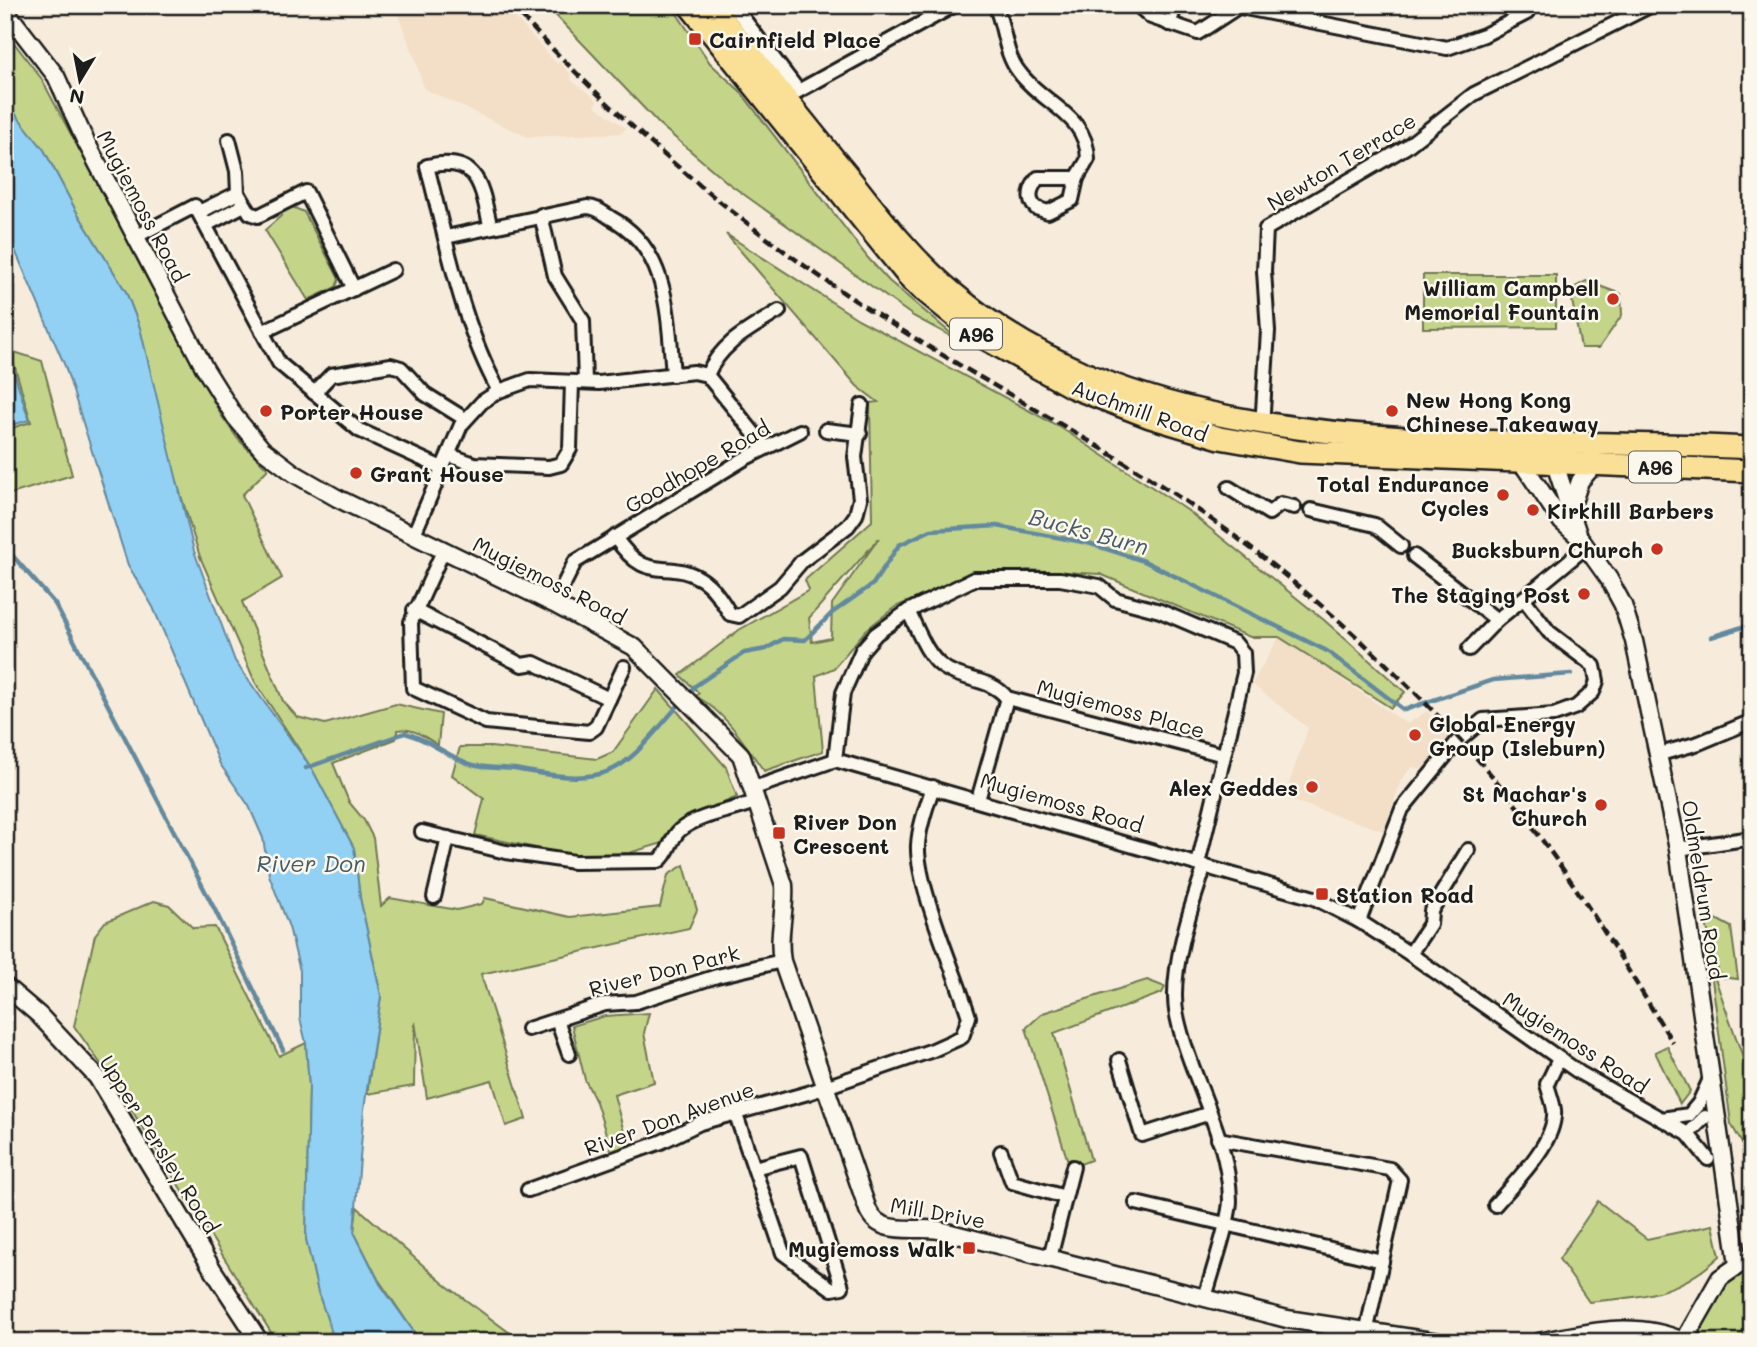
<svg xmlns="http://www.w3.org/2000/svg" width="1757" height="1347" font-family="Mali,sans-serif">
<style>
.built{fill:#f3dec7}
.green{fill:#c4d58a;stroke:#707853;stroke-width:2;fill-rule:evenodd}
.water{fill:#93d1f4;stroke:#63899e;stroke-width:2}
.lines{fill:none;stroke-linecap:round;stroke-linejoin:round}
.stream{stroke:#63899e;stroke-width:4.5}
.minor-casing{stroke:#1c1c1c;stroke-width:18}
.tertiary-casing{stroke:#1c1c1c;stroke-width:21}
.primary-casing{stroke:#1c1c1c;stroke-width:26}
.minor{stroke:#fbf7ec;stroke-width:12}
.tertiary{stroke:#fbf7ec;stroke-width:16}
.primary{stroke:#fadf96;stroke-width:21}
.rail{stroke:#1c1c1c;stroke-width:4.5;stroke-dasharray:10 5;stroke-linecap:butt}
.poi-dot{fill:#c8321e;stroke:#fbf7ec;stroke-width:2.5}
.labels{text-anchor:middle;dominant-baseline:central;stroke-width:5;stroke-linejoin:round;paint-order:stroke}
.shield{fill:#fbf7ec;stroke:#5f5e5a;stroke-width:2}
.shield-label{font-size:19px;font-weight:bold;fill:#1c1c1c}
.poi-label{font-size:21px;font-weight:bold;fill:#1c1c1c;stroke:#fbf7ec;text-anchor:start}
.street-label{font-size:21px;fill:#1c1c1c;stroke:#fbf7ec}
.water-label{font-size:23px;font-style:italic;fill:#465b68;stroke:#fbf7ec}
</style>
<rect width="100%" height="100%" fill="#f7ecdb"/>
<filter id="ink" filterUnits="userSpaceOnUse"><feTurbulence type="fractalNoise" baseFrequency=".0143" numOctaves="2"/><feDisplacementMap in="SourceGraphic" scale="14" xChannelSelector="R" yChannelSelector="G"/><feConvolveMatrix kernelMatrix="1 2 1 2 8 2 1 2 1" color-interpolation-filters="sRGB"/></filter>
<g filter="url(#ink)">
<!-- built -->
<g class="built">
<path d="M394,5h110l53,59 2,-2 12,12 1,7 25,19 -2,6 31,22 -4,5 -94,4 -104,-48 -9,-31z"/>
<path d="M1279,637l128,87 20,-13 25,27 -30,31 -10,-2 -11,13 -17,51 -100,-33 24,-70 -56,-44z"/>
</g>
<!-- green -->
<g class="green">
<path d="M546,5h125l39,58 30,28 128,167 21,23 71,60 -47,-25 -185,-133 -69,-59z"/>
<path d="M5,31l36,47 180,337 17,24 30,30 -26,26 40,83 -40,24 41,99 14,16 28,7 71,-20 45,10 -3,31c-13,-8 -25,-18 -40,-15l-2,9 -63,24 16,39 15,18 9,18 8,68 9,-8 67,12 25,-6 3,-6 85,19 90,-10 8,-32 16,-10 13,45 -8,18 -208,46 45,145 -20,7 -14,-46 -65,18 -12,-76 -1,64 -47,8 14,-98 -21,-98 -6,-50 -42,-79 -57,-87 -55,-125 -30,-97 -30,-132 -14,-36 -51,-83 -31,-59 -39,-49z"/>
<path d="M290,206l14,6 35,67 -3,8 -28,13 -43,-70 16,-14 -2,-6z"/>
<path d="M726,234l132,85 200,107 129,84 137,110 81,72 -14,16 -112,-71h-29l-150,-63 -73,-4 -70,11 -62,26 -29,23 -32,38 -18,8 7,75 -59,20c-20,-28 -37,-57 -68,-75l3,-3 -19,-18 59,-45 70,-40 -4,-10 67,-59 -2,-118 8,-1 -21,-16zM879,538l-47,66 -1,34 -19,4 -3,-24z"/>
<path d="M1423,275h133v52l-133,1z"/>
<path d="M1586,281l35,13 1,21 -23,33h-18l-11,-58z"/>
<path d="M5,349l37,12 30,114 -67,21v-66l26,-8 -17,-58 -7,2 -2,6z"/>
<path d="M658,689l68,78 11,30 -61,27 -13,19 -34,10 -55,3 -99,-21 9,-36 -32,-24 8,-28h31l106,12 16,-7z"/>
<path d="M154,901l15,4 24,23 22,-1 64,129 27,-13 3,43 -3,153 12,53 17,50h-58l-158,-252 -45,-64 21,-91 10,-13z"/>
<path d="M1703,912l28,15 7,52 -18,-2z"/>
<path d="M1710,964l42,119v78l-21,-37z"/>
<path d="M1147,980l18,7 -3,6 -108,40 37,127 -21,8 -44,-140 17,-15z"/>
<path d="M649,1013l-5,20 10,49 -40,13 14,52 -16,6 -16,-51 -11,-22 -13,-54 33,-10z"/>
<path d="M1667,1046l23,45 -10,13 -25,-52z"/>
<path d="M1598,1201l49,38 66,-14 7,31c-43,40 -76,40 -131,46l-30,-43z"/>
<path d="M357,1207l86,76 79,59h-101l-43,-63 -24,-47z"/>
<path d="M1752,1269v73h-58l34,-64z"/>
</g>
<!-- water -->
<g class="water">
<path d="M5,101l39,49 31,59 51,83 14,36 54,223 41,110 77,108 42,79 6,50 21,98 -17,113 -10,123 26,52 41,58h-86l-17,-50 -12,-53 3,-153 -3,-43 -6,-25v-47l-11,-44 -20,-52 -6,-37 -14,-32 -29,-42 -67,-157 -25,-42 -63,-199 -60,-139z"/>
<path d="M14,372l15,48 -24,7v-53z"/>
</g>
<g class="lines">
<!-- stream -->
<g class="stream">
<path d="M5,547l50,57 159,304 69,142"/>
<path d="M1711,637l41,-13"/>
<path d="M687,695l8,-9 49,-33 22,-4 17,-10 22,1 27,-27 41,-29 26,-39 32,-15 66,-4 91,17 56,18 183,90 77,59 89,-30 78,-6"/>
<path d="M306,768l99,-35c24,6 44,25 68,32 14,4 32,2 47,5 97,18 101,1 162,-69"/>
</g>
<!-- minor casing -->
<g class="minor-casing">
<g id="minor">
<path d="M733,5l64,84"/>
<path d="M995,5c10,22 9,48 24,67 23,32 68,42 69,87l-11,19"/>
<path d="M1137,5l14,12 47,16 43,-28"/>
<path d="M1240,7l207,41 37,-13 43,-22 3,-8"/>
<path d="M1169,24l7,-19"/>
<path d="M782,100l173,-95"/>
<path d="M1038,178h39l-5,22 -24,12 -12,-4c-10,-9 -5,-21 2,-30z"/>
<path d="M238,193l12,20 8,3 48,-24 48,97"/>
<path d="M199,212l39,-19 -1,-22 -8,-31"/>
<path d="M541,215l14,61 28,45 2,61"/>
<path d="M206,225l38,-20"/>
<path d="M490,225c-9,-41 -12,-70 -63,-59 20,76 34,157 72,225"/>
<path d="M135,237l60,-31 84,157 80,67 85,39"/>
<path d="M446,237l141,-30c10,0 16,6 24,11 58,31 57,98 62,157"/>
<path d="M262,332l131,-62"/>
<path d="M707,375c15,-33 42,-45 72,-64"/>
<path d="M314,393l17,-18 60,-10 10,3 24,26 40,25"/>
<path d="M1262,427l6,-96 -4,-60 2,-42 140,-82 68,-53 178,-89"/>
<path d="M826,430l34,4"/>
<path d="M449,455l25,9 75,3 12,-3 9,-15 2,-67"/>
<path d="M1229,488l40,25 12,-9 13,3"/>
<path d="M1311,510l64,15 26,21"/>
<path d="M414,534l47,-109 21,-23 17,-11 31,-11 69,3 95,-11 13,3 58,72"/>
<path d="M615,537c33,50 50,20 86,42 13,8 21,22 29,35l9,2 41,-29 22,-26 46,-35 8,-11 4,-16 -5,-42 7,-52"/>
<path d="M444,549l-33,73 2,66 73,34 103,10 7,-5 28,-60"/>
<path d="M1414,556l83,64"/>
<path d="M554,604l21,-42 169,-103 56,-28"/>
<path d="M414,610l108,55 12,-2 75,36"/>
<path d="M908,611c10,19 18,44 35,56 21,15 47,10 64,31l217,57"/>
<path d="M1469,649l28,-29 89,-73"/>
<path d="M1660,754l39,-11 53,-22"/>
<path d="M835,760l8,-67 19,-43 14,-16 32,-23 66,-32h86l39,7 16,13 45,12 75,32 8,10 1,20 -46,191"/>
<path d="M754,788l81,-28 479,138 45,23 51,33 170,119 108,61 20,25"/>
<path d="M978,800l29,-102"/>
<path d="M422,832l84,20 68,10 85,-1c11,-8 11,-23 21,-31 20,-16 54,-19 77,-29"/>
<path d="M1678,849l74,-11"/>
<path d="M434,897l14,-59"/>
<path d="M1359,921l43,-112 55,-67 26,-22 71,-5 22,-8 17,-15 4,-11 -3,-15 -45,-34 -25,-33"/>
<path d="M1410,954l20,-30 1,-13 37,-61"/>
<path d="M557,1020l12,34"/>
<path d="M528,1029l77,-25 31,-2 81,-26 65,-15"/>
<path d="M1119,1060l23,75 68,-22"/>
<path d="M735,1112l48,141 49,36 10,-2 -41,-131 -47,12"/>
<path d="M1661,1119l28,-4 10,-12 11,-24"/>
<path d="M1688,1134l17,-17"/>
<path d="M1218,1139l172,30 10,11 -34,153"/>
<path d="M1001,1152l11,30 53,15"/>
<path d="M528,1190l133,-48 39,-19 108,-30 125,-43 29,-13 7,-20c-13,-43 -53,-132 -51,-172 1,-19 9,-40 15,-58"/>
<path d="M1136,1203l246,58"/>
<path d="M1495,1205c19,-22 62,-63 59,-95 -1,-8 -5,-18 -7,-26l12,-25"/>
<path d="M1050,1258l23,-91"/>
<path d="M1205,1298c6,-23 25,-78 25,-98 -1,-65 -40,-122 -53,-184 -9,-41 14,-110 28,-150"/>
</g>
</g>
<!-- tertiary casing -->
<g class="tertiary-casing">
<g id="tertiary">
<path d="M5,10l51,66 28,62 121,231 30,48 27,32 33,25 42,24 217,106 80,43 107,108 43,130c2,26 -7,50 -2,76l86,249c12,27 46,16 71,20l348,89 151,23"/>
<path d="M1549,457l6,7 24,73"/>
<path d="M1522,463l40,59 17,15 30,42 14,26 11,36 44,208 60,415"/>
<path d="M1571,508l9,-27 14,-16"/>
<path d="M5,986l34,29 58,62 116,193 47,72"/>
<path d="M1684,1341l36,-63 32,-22"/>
<path d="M1539,1342c50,-10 97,-22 146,0"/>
</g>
</g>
<!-- primary casing -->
<g class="primary-casing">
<g id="primary">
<path d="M689,5l223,276 65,53 95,53 78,30 70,21 80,14 452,19"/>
<path d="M712,5c45,58 90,115 136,171 32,41 64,83 105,117 213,180 539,140 799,155"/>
</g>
</g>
<!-- minor -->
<use href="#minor" class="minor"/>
<!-- tertiary -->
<use href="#tertiary" class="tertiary"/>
<!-- primary -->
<use href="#primary" class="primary"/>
<!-- rail -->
<path class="rail" d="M511,5c103,112 215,210 342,294 125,83 261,148 383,238 89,67 171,142 244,225 75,85 134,185 193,281"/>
</g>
</g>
<!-- markers -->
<g class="poi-dot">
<rect x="688" y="32" width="14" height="14" rx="3.5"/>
<circle cx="1613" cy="299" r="7"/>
<circle cx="266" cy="411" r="7"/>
<circle cx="1392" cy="411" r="7"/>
<circle cx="356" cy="473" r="7"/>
<circle cx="1503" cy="495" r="7"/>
<circle cx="1533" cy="510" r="7"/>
<circle cx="1657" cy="549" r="7"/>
<circle cx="1584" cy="594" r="7"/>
<circle cx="1415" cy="735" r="7"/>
<circle cx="1312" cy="787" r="7"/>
<circle cx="1601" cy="805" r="7"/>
<rect x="772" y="826" width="14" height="14" rx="3.5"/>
<rect x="1315" y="887" width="14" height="14" rx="3.5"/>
<rect x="962" y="1241" width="14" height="14" rx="3.5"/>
</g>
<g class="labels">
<!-- shield labels -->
<g class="shield">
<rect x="950" y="318.5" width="52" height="31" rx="5"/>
<rect x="1629" y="451.5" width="52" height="31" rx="5"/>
</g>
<g class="shield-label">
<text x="976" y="334">A96</text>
<text x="1655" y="467">A96</text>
</g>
<!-- poi labels -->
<g class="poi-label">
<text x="709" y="39">Cairnfield Place</text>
<text x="1599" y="287" text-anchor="end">William Campbell<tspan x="1599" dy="24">Memorial Fountain</tspan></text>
<text x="1406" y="399">New Hong Kong<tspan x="1406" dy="24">Chinese Takeaway</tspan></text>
<text x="280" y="411">Porter House</text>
<text x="370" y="473">Grant House</text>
<text x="1489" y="483" text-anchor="end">Total Endurance<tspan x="1489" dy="24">Cycles</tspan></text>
<text x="1547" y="510">Kirkhill Barbers</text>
<text x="1643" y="549" text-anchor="end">Bucksburn Church</text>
<text x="1570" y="594" text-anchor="end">The Staging Post</text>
<text x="1429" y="723">Global Energy<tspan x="1429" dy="24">Group (Isleburn)</tspan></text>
<text x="1298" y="787" text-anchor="end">Alex Geddes</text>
<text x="1587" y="793" text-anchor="end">St Machar's<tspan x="1587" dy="24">Church</tspan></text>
<text x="793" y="821">River Don<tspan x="793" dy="24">Crescent</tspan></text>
<text x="1336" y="894">Station Road</text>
<text x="955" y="1248" text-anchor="end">Mugiemoss Walk</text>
</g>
<!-- street labels -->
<g class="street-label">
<text transform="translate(1341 161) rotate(-31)">Newton Terrace</text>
<text transform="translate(143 206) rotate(62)">Mugiemoss Road</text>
<text transform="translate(1140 410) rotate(20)">Auchmill Road</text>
<text transform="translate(697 466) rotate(-30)">Goodhope Road</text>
<text transform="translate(550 580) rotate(27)">Mugiemoss Road</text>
<text transform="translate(1121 708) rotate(15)">Mugiemoss Place</text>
<text transform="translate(1062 802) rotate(16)">Mugiemoss Road</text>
<text transform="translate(1704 890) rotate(81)">Oldmeldrum Road</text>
<text transform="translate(664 970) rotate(-14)">River Don Park</text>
<text transform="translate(1576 1042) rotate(33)">Mugiemoss Road</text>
<text transform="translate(669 1118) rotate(-20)">River Don Avenue</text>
<text transform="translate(160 1144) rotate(58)">Upper Persley Road</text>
<text transform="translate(938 1212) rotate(10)">Mill Drive</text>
</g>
<!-- water labels -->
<g class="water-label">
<text transform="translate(1089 531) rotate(15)">Bucks Burn</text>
<text x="311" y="863">River Don</text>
</g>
</g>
<!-- margin -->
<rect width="1757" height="1347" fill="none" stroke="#fbf7ec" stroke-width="28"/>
<rect x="14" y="14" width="1729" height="1319" fill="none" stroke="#1c1c1c" stroke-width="2.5" filter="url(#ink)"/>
<!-- north arrow -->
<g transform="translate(80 80) rotate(190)" stroke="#fbf7ec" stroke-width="5" paint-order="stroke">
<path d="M0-5L12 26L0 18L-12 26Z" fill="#1c1c1c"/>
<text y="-10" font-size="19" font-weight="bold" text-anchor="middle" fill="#1c1c1c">N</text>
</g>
</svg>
